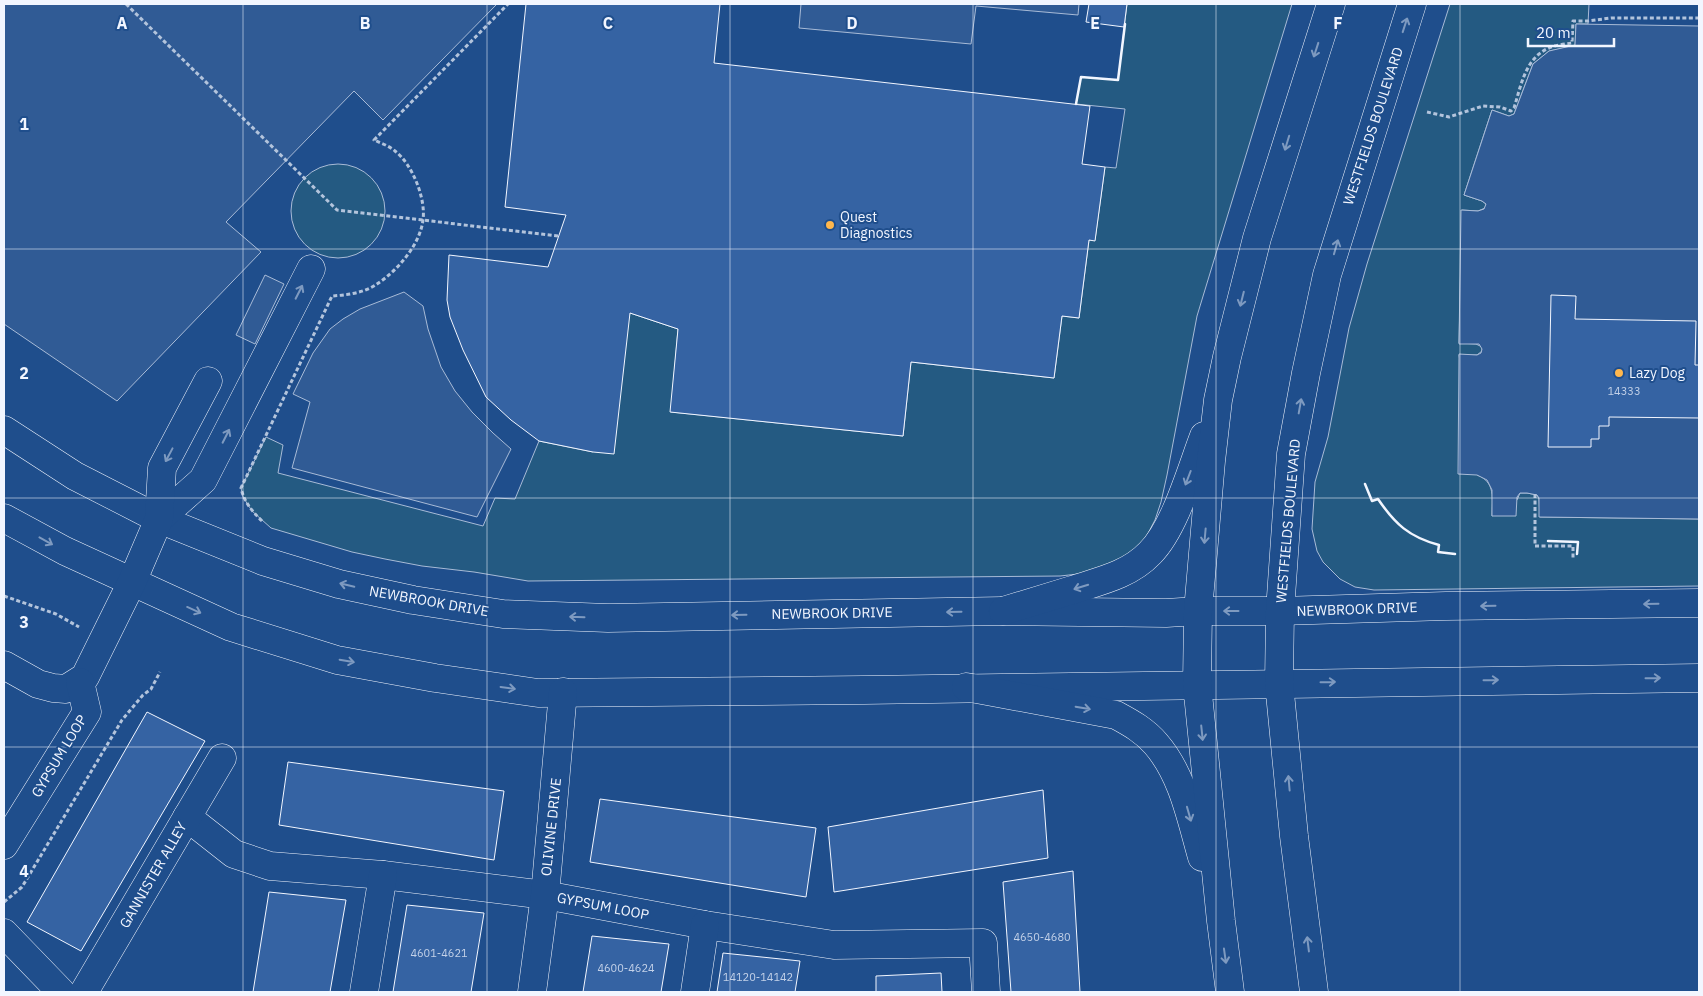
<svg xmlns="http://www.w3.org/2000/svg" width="1703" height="996" font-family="'IBM Plex Sans',sans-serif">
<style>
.green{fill:#245a82;stroke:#a8bbd7}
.parking{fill:#305b95;stroke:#a8bbd7}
.building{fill:#3563a3;stroke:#f2f6ff}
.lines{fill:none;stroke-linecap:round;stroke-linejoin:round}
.minor-casing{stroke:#f2f6ff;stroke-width:29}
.major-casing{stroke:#f2f6ff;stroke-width:29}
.path{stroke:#b3c4dc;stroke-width:3;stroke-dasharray:4 2.5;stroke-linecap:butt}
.minor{stroke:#1f4e8c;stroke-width:28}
.major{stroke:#1f4e8c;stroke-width:28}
.wall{stroke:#f2f6ff;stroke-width:2.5}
.oneway{stroke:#7e9ac0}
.grid{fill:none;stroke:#f2f6ff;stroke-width:1;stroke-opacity:0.55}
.poi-dot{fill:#ffb74d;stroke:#1f4e8c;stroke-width:2}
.labels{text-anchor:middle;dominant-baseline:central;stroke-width:4;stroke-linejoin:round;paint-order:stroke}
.number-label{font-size:11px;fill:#c3d1e8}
.street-label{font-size:14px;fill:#f2f6ff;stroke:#1f4e8c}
.poi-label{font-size:14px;fill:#f2f6ff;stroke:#1f4e8c;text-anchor:start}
.grid-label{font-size:16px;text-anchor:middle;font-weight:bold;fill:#f2f6ff;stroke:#1f4e8c;stroke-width:4;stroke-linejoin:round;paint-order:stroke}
</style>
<rect width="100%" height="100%" fill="#1f4e8c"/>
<!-- green -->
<g class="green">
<path d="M1127,4h165l-95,312 -30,159 -6,27 -6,18 -10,19 -15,15 -34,18 -36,4 -532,5 -54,-9 -52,-6 -37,-7 -33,-7 -81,-24 -19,-17 -9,-14 -2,-9 25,-51 17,8 -5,28 205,53 12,-28 20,1 24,-58 54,11 37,-139 48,16 -7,83 232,24 8,-74 143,16 8,-62 17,2 10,-78h6l10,-73 11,1 9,-59 -49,-5 5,-27 37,3z"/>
<path d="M1450,4h139l-1,20h-12l-1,22 -26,5 -16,13 -19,50 -5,2 -17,-6 -28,85 18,6 4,3 -1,4 -7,3 -16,-1 -3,133 17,1 6,3v4l-5,4h-18l18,120c19,7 15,24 15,41l25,-16 3,-7h7l10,2 2,4 1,18 159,2v67l-325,4 -19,-3 -15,-8 -17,-17 -6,-11 -5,-22 3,-47 13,-45 21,-109 18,-64z"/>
<circle cx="338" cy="211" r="47"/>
</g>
<!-- parking -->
<g class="parking">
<path d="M4,4h493l-114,116 -29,-29 -128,131 35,30 -144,149 -113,-77z"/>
<path d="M801,4h278l-1,11 -102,-9 -5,38 -172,-16z"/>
<path d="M1576,24l123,2v493l-160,-2v-19l-2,-3 -10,-2h-7l-3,4 -1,19h-24v-26l-5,-10 -10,-5 -19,-1 1,-120 18,1 4,-2 1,-4 -3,-5h-20l2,-134 17,1 6,-2 2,-5 -4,-3 -18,-6 28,-85 17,6 5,-2 19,-50 16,-13 26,-6z"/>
<path d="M265,275l19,9 -29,60 -19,-9z"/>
<path d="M404,292l19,14 5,23 13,38 14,24 17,21 21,21 18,16 -34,68 -185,-49 18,-66 -17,-8 20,-41 17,-24 13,-10 17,-10z"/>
</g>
<!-- building -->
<g class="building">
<path d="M526,4h194l-6,59 376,43 -8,58 23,3 -10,74 -6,-1 -10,78 -17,-2 -8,62 -143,-16 -8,74 -233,-24 8,-83 -48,-16 -16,141 -21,-2 -54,-11 -28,-21 -25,-23 -23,-47 -13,-33 -3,-17 2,-45 99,12 18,-52 -61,-8z"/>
<path d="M1089,4h38l-3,23 -38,-5z"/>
<path d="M1551,295l25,1 -1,23 121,2 -1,44h4v53l-90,-1v9h-10v13h-8v8h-43z"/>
<path d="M147,712l58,29 -124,210 -54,-29z"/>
<path d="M288,762l216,29 -10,69 -215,-35z"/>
<path d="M1043,790l5,68 -214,34 -6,-65z"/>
<path d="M600,799l216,29 -10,69 -216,-35z"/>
<path d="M1073,871l7,121h-69l-8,-110z"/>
<path d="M269,892l77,8 -16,92h-77z"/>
<path d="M407,905l77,8 -13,79h-78z"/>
<path d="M592,936l77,8 -8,48h-78z"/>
<path d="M723,953l77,8 -5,31h-78z"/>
<path d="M941,973l1,19h-66v-16z"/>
</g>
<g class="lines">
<!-- minor casing -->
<g class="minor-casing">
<g id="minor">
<path d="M4,430l71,46 84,43 104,42 76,23 74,16 90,14 105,4 395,-7 163,2 32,-2h82l166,-5 253,-3"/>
<path d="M4,518l61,33 166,76 106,33 98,18 103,15 326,-3 835,-12"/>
<path d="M159,519l44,-39 108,-211"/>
<path d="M4,665l34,19 15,4 13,1 19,-12 47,-95 27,-63 3,-51 46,-87"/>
<path d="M187,817l47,37 36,12 113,9 162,20 160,30 129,20 149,-2 3,49"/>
<path d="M4,845l83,-133 -7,-30"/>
<path d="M4,933l57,59"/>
<path d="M84,992l138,-234"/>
<path d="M364,992l19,-117"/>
<path d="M532,992l13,-97 18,-203"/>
<path d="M695,992l10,-67"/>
</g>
</g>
<!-- major casing -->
<g class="major-casing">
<g id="major">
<path d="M1003,611c23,-7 46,-14 69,-21 28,-9 57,-15 78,-37 25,-25 41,-83 54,-117"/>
<path d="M966,687l150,28c15,8 29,16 40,29 27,31 35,75 46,113"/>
<path d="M1230,992l-9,-71 -24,-237 1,-73 13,-150 7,-61 9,-43 30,-119 74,-234"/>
<path d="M1314,992l-20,-156 -15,-153 1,-72 11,-157 15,-81 21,-98 85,-271"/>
</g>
</g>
<!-- path -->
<g class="path">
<path d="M126,4l211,206 221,26"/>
<path d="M1427,112l22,5 34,-11 17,1 11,4 3,-3c7,-22 11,-50 35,-60 6,-3 16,-4 23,-5l1,-22h15l23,-3h88"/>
<path d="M1535,494v52h38v14"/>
<path d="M262,521c-10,-10 -18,-19 -21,-33l91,-192c15,-1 32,-3 45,-12 20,-13 43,-39 46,-64 3,-22 -11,-56 -28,-69 -6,-5 -14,-8 -21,-11l134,-136"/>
<path d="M4,596l52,18 23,13"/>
<path d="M4,902l18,-15 100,-167 21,-25 8,-6 9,-17"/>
</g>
<!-- minor -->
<use href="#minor" class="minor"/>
<!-- major -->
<use href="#major" class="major"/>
<!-- wall -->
<g class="wall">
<path d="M1076,104l5,-27 37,3 7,-56"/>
<path d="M1365,484l7,17 6,-2c17,25 31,38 61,46l-1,7 17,2"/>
<path d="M1548,541l30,1 -1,12"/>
</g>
</g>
<!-- one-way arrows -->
<defs><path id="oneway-shaft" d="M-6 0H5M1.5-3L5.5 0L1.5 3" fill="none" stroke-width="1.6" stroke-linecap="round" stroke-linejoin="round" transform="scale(1.25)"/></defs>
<g class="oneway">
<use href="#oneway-shaft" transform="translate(1405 25) rotate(-72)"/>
<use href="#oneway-shaft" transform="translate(1316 50) rotate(108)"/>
<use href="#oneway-shaft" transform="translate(1287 143) rotate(107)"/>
<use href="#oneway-shaft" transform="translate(1336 247) rotate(-74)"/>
<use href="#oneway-shaft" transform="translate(299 292) rotate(-63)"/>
<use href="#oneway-shaft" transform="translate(1242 299) rotate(104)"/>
<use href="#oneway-shaft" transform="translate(1300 406) rotate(-80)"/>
<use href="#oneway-shaft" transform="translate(226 436) rotate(-63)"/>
<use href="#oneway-shaft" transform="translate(169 455) rotate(118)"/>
<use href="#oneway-shaft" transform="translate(1188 478) rotate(111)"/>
<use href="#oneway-shaft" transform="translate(1205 536) rotate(95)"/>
<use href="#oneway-shaft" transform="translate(46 541) rotate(29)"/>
<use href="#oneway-shaft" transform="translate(347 585) rotate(-167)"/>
<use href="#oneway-shaft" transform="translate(1081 587) rotate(163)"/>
<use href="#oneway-shaft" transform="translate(1651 604) rotate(179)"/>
<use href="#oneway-shaft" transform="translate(1488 606) rotate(179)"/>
<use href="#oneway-shaft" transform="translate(194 610) rotate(24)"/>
<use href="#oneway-shaft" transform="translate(1231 611) rotate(-180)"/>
<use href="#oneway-shaft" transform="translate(954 612) rotate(179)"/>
<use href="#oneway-shaft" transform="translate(739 615) rotate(179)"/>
<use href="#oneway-shaft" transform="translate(577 617) rotate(-178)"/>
<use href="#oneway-shaft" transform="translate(347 661) rotate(10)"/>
<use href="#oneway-shaft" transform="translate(1653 678) rotate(-1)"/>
<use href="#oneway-shaft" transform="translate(1491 680) rotate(-1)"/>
<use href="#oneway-shaft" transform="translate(1328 682) rotate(-1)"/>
<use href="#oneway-shaft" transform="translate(508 688) rotate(8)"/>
<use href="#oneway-shaft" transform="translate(1083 708) rotate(10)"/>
<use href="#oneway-shaft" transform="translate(1202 733) rotate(84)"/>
<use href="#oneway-shaft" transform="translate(1289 783) rotate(-95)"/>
<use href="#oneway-shaft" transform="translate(1189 814) rotate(74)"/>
<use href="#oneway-shaft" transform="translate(1308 944) rotate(-97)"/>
<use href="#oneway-shaft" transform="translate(1225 956) rotate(82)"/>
</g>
<!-- grid -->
<path class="grid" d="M243,4v988M487,4v988M730,4v988M973,4v988M1216,4v988M1460,4v988M4,249h1695M4,498h1695M4,747h1695"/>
<!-- markers -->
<g class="poi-dot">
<circle cx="830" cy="225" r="5"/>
<circle cx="1619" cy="373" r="5"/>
</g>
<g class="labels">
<!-- number labels -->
<g class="number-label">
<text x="1624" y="391">14333</text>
<text x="1042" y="937">4650-4680</text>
<text x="439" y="953">4601-4621</text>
<text x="626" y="968">4600-4624</text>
<text x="758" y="977">14120-14142</text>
</g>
<!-- street labels -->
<g class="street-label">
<text transform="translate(1373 126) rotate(-72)">WESTFIELDS BOULEVARD</text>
<text transform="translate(1288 521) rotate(-85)">WESTFIELDS BOULEVARD</text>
<text transform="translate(429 601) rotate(10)">NEWBROOK DRIVE</text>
<text transform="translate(1357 609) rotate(-2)">NEWBROOK DRIVE</text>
<text transform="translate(832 613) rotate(-1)">NEWBROOK DRIVE</text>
<text transform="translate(59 756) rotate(-59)">GYPSUM LOOP</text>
<text transform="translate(551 827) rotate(-84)">OLIVINE DRIVE</text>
<text transform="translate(153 875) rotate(-60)">GANNISTER ALLEY</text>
<text transform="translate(603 906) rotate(11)">GYPSUM LOOP</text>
</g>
<!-- poi labels -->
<g class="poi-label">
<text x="840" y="217">Quest<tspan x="840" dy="16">Diagnostics</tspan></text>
<text x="1629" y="373">Lazy Dog</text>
</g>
</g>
<g class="grid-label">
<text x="122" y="29">A</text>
<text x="365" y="29">B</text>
<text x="608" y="29">C</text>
<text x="852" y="29">D</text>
<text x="1095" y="29">E</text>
<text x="1338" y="29">F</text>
<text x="24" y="130">1</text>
<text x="24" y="379">2</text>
<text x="24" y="628">3</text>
<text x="24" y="877">4</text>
</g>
<!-- border -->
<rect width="1703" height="996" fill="none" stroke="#f2f6ff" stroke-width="10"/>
<!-- scale -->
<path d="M1528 38v8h86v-8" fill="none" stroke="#f2f6ff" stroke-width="2.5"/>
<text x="1536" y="38" font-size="15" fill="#f2f6ff" stroke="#1f4e8c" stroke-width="4" paint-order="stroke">20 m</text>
</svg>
